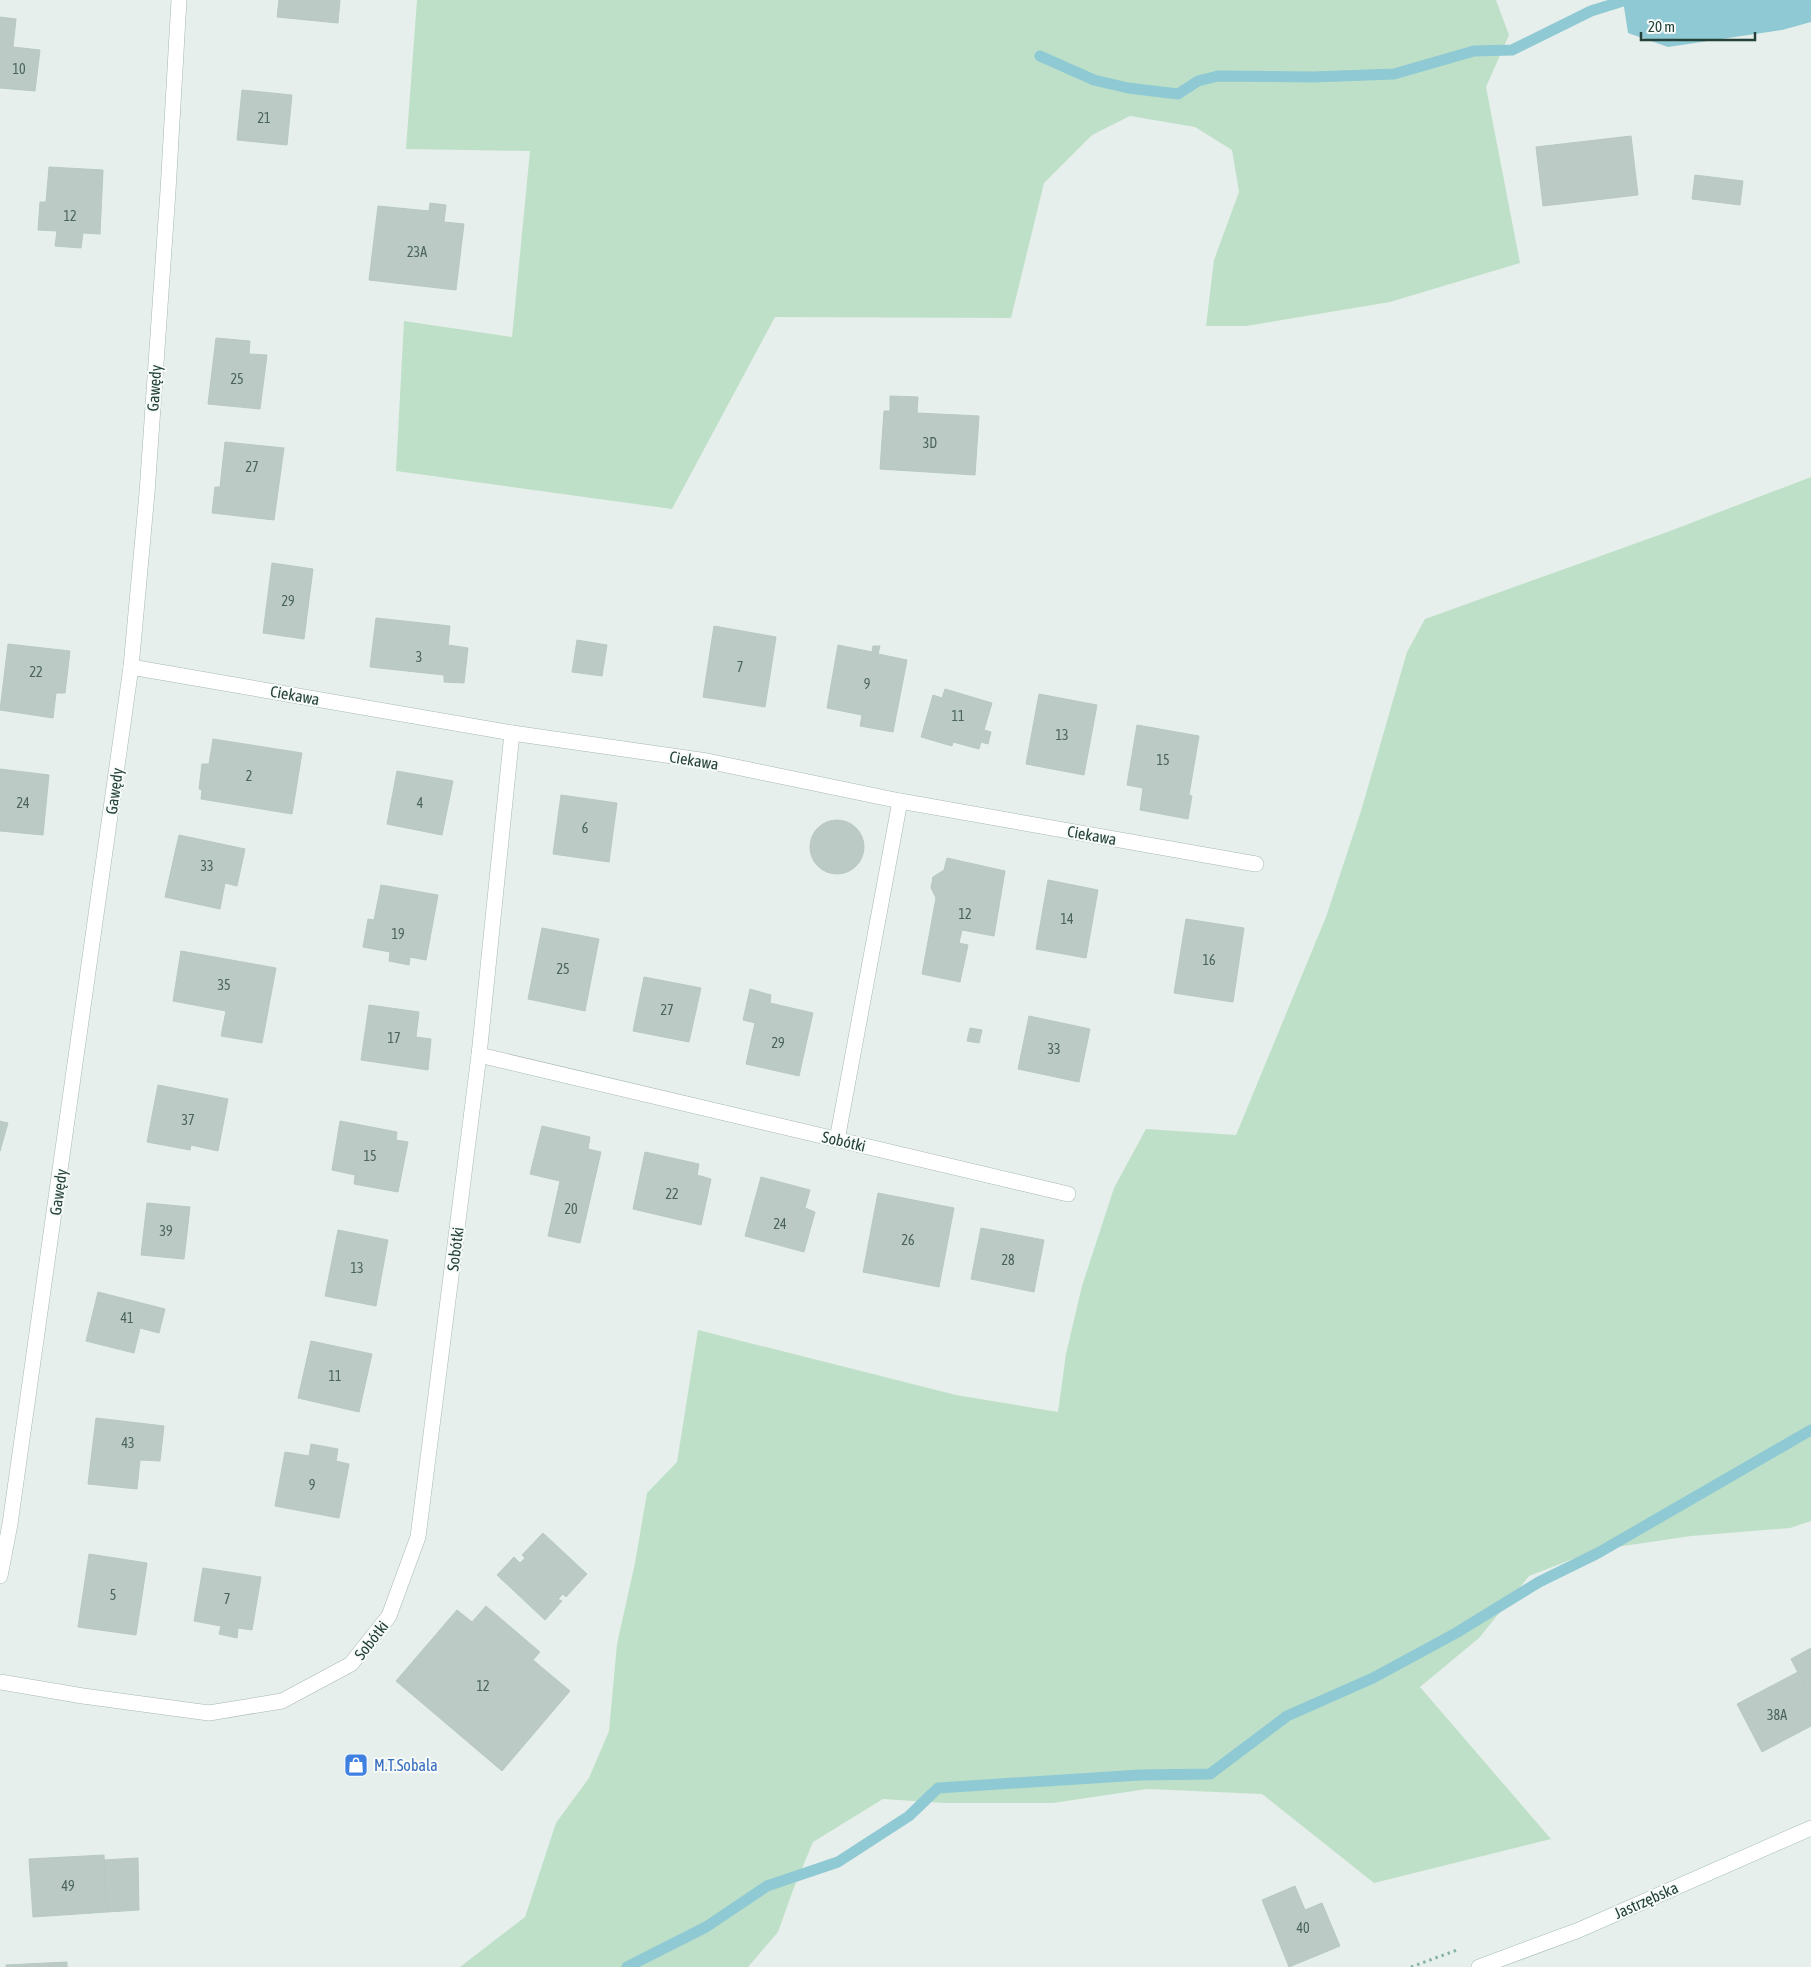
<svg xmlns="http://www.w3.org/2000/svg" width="1811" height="1967" font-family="'Asap Condensed',sans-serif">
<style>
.green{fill:#bfe0c8}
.water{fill:#8ec9d4}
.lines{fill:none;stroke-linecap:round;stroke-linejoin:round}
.stream{stroke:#8ec9d4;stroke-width:11}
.building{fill:#bbcac4;stroke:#b8c9c2}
.minor-casing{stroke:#a8b8b2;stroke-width:16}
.secondary-casing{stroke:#a4bbb3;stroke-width:16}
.path{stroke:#86b3a5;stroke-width:3;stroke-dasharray:2.5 4;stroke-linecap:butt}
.minor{stroke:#fff;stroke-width:15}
.secondary{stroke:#fff;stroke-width:15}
.labels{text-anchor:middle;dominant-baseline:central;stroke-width:4;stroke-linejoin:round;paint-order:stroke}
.number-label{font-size:14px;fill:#4a645c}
.street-label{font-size:16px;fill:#24423a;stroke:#f7fbf9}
.shop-label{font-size:16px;fill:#366cbe;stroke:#f7fbf9;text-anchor:start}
</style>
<rect width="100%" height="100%" fill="#e6efeb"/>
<!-- green -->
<g class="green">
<path d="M417,0h1079l13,35 -23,52 34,176 -130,39 -144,24h-40l8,-66 25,-68 -7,-42 -37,-23 -65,-11 -38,19 -48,48 -33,135 -236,-1 -103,192 -276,-38 8,-150 108,16 18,-186 -124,-2z"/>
<path d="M1811,477v1044l-21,7 -99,8 -95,14 -67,26 -50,62 -59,49 131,152 -177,44 -112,-89 -115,-5 -94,14h-108l-62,-4 -70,43 -20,48 -15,42 -30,35h-288l65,-50 31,-94 33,-45 20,-47 8,-87 18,-81 12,-70 30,-31 21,-132 258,65 102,17 8,-58 16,-68 32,-98 32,-59 90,6 90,-218 35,-106 46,-159 18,-33 245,-88z"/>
</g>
<!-- water -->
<path class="water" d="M1623,0h188v22l-29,8 -114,17 -40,-14z"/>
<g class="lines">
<!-- stream -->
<g class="stream">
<path d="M1040,56l54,24 34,8 50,6 20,-13 20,-5 95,1 81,-3 80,-23 38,-1 79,-39 32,-10"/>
<path d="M627,1967l79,-40 61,-41 71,-24 71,-46 29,-28 202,-13 70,-1 77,-58 86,-38 83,-45 83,-51 59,-29 213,-123"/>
</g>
</g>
<!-- building -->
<g class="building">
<path d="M279,0h61l-2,23 -61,-6z"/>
<path d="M0,17l16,2 -3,28 27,3 -5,41 -35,-3z"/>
<path d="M242,90l50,5 -5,50 -50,-5z"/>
<path d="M1631,136l7,59 -95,11 -7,-59z"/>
<path d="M49,167l54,3 -3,64 -17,-1 -2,15 -26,-2 2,-15 -19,-1 2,-28h6z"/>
<path d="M1695,175l48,6 -3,24 -48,-6z"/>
<path d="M430,203l16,2 -2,17 20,2 -8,66 -87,-10 9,-74 51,5z"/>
<path d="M216,338l34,3 -1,13 18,1 -7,54 -52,-5z"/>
<path d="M890,396l28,1 -1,16 62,3 -4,59 -95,-6 4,-58h6z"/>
<path d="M225,442l59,6 -10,72 -62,-7 3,-26h5z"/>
<path d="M272,563l41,6 -9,70 -41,-6z"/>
<path d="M376,618l74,8 -2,19 20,3 -4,35 -20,-1v-7l-74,-8z"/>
<path d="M714,626l62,11 -11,70 -62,-10z"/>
<path d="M577,640l30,5 -5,31 -30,-4z"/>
<path d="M8,644l62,7 -5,42h-9l-3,25 -53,-8z"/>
<path d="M838,645l34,7 1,-6h7l-2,8 29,6 -14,72 -33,-6 2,-11 -35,-7z"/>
<path d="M945,689l47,14 -8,27 7,2 -3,12 -7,-2 -2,7 -26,-7 -1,4 -31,-9 12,-42 9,3z"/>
<path d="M1039,694l58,11 -13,70 -58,-11z"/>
<path d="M1137,725l62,11 -10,59 3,1 -4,23 -48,-9 3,-22 -16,-3z"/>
<path d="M213,739l89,14 -10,61 -91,-15 1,-9 -3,-1 3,-25h7z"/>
<path d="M0,769l49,6 -6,60 -43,-4z"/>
<path d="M397,771l56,10 -11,54 -55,-11z"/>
<path d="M561,795l56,8 -8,59 -56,-8z"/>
<circle cx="837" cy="847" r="27"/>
<path d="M179,835l66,14 -8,37 -12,-3 -5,26 -55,-12z"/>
<path d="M947,858l58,13 -11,65 -32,-6 -3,13 9,2 -8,37 -38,-8 14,-76 -5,-10 2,-11 11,-7z"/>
<path d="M1048,880l50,10 -12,68 -50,-9z"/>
<path d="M381,885l57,10 -12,65 -16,-3 -1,8 -20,-4 1,-9 -27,-5 5,-28 6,1z"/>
<path d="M1186,919l58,9 -11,74 -59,-9z"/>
<path d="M542,928l57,11 -14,72 -57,-12z"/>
<path d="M181,951l95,17 -14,75 -41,-7 5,-25 -53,-10z"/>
<path d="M644,977l57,11 -12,54 -56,-11z"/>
<path d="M750,989l21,6 -1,8 43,10 -14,63 -53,-12 9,-41 -12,-3z"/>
<path d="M369,1005l50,7 -3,25 15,2 -3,31 -67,-10z"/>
<path d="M1029,1016l61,13 -11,53 -61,-13z"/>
<path d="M970,1028l12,2 -3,13 -12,-2z"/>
<path d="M158,1085l70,14 -10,52 -27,-6 -1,5 -43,-8z"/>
<path d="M0,1121l8,2 -8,28z"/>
<path d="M340,1121l57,11 -1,8 12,2 -10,50 -44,-8 1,-9 -23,-5z"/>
<path d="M542,1126l48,11 -2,12 13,3 -21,91 -32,-7 12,-55 -30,-7z"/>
<path d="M645,1152l54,12 -2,11 14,4 -10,46 -68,-16z"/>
<path d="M761,1177l49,13 -5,18 10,4 -11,40 -59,-16z"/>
<path d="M878,1193l76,15 -15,79 -76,-15z"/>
<path d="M147,1203l43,4 -6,52 -43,-4z"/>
<path d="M981,1228l63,12 -10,52 -63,-13z"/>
<path d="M338,1230l50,10 -12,66 -51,-10z"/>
<path d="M98,1292l67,17 -6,24 -19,-5 -6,25 -48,-12z"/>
<path d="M311,1341l61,13 -13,58 -61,-14z"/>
<path d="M96,1418l68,8 -4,35 -20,-1 -3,29 -49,-5z"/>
<path d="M311,1444l27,5 -2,12 13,3 -10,54 -64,-12 10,-54 24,4z"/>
<path d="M543,1533l44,41 -21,23 -3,-3 -5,5 4,2 -17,19 -48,-45 17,-18 6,6 5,-5 -3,-3z"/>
<path d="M89,1554l58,9 -11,72 -58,-8z"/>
<path d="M203,1568l58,9 -9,53 -14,-2 -1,10 -18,-4 2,-8 -27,-5z"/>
<path d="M486,1606l54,46 -7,8 37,31 -68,80 -106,-90 61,-71 15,12z"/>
<path d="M1811,1648v50l-20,-39z"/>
<path d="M1798,1672l13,26v28l-49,26 -25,-48z"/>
<path d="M104,1855l3,57 -74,5 -4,-58z"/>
<path d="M138,1858l1,52 -32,2 -3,-52z"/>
<path d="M1295,1886l10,24 17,-7 18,43 -51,21 -27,-67z"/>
<path d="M67,1962v5h-61v-2z"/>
</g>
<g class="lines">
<!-- minor casing -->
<g class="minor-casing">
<g id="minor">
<path d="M131,667l381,66 195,28 193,40 356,63"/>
<path d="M479,1055l33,-322"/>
<path d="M837,1140l63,-339"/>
<path d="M0,1576l10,-52 121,-857 16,-174 21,-302 11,-191"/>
<path d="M0,1682l83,14 126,17 73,-12 69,-37 38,-48 29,-79 61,-482 589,139"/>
</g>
</g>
<!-- secondary casing -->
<g class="secondary-casing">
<path id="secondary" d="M1479,1967l100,-37 232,-102"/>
</g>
<!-- path -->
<path class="path" d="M1411,1967l46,-17"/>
<!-- minor -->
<use href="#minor" class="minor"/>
<!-- secondary -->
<use href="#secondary" class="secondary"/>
</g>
<!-- icons -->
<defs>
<g id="shop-square" transform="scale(1.25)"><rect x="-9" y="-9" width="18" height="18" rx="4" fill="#3f7fe0" stroke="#f7fbf9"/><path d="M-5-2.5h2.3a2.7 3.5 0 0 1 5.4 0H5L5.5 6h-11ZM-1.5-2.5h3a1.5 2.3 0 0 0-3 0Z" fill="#fff"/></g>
</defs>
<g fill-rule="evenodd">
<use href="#shop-square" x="356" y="1765"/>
</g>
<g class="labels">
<!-- number labels -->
<g class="number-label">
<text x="19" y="69">10</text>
<text x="264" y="118">21</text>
<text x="70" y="216">12</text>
<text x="417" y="252">23A</text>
<text x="237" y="379">25</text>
<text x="930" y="443">3D</text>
<text x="252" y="467">27</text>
<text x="288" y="601">29</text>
<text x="419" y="657">3</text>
<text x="740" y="667">7</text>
<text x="36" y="672">22</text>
<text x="867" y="684">9</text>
<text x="958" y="716">11</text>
<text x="1062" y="735">13</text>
<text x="1163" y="760">15</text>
<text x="249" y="776">2</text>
<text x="23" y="803">24</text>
<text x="420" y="803">4</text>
<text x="585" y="828">6</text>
<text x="207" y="866">33</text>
<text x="965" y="914">12</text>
<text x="1067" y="919">14</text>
<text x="398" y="934">19</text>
<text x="1209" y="960">16</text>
<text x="563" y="969">25</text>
<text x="224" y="985">35</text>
<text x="667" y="1010">27</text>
<text x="394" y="1038">17</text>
<text x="778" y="1043">29</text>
<text x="1054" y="1049">33</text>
<text x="188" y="1120">37</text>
<text x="370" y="1156">15</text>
<text x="672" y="1194">22</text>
<text x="571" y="1209">20</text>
<text x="780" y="1224">24</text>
<text x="166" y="1231">39</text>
<text x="908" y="1240">26</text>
<text x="1008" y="1260">28</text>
<text x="357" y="1268">13</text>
<text x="127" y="1318">41</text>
<text x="335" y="1376">11</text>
<text x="128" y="1443">43</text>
<text x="312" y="1485">9</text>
<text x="113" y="1595">5</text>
<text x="227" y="1599">7</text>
<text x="483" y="1686">12</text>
<text x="1777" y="1715">38A</text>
<text x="68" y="1886">49</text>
<text x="1303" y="1928">40</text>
</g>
<!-- street labels -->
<g class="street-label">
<text transform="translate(154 388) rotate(-86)">Gawędy</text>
<text transform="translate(295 695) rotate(10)">Ciekawa</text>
<text transform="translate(694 760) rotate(9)">Ciekawa</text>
<text transform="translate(114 791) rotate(-82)">Gawędy</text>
<text transform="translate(1092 835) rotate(10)">Ciekawa</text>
<text transform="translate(844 1141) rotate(13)">Sobótki</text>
<text transform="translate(58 1192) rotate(-82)">Gawędy</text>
<text transform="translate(455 1249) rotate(-83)">Sobótki</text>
<text transform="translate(371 1640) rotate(-52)">Sobótki</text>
<text transform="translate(1646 1900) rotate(-24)">Jastrzębska</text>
</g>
<!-- shop labels -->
<g class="shop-label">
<text x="374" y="1765">M.T.Sobala</text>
</g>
</g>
<!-- scale -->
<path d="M1641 32v8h114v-8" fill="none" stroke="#24423a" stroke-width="2.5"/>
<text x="1648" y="32" font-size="15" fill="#24423a" stroke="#f7fbf9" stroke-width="4" paint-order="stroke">20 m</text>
</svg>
